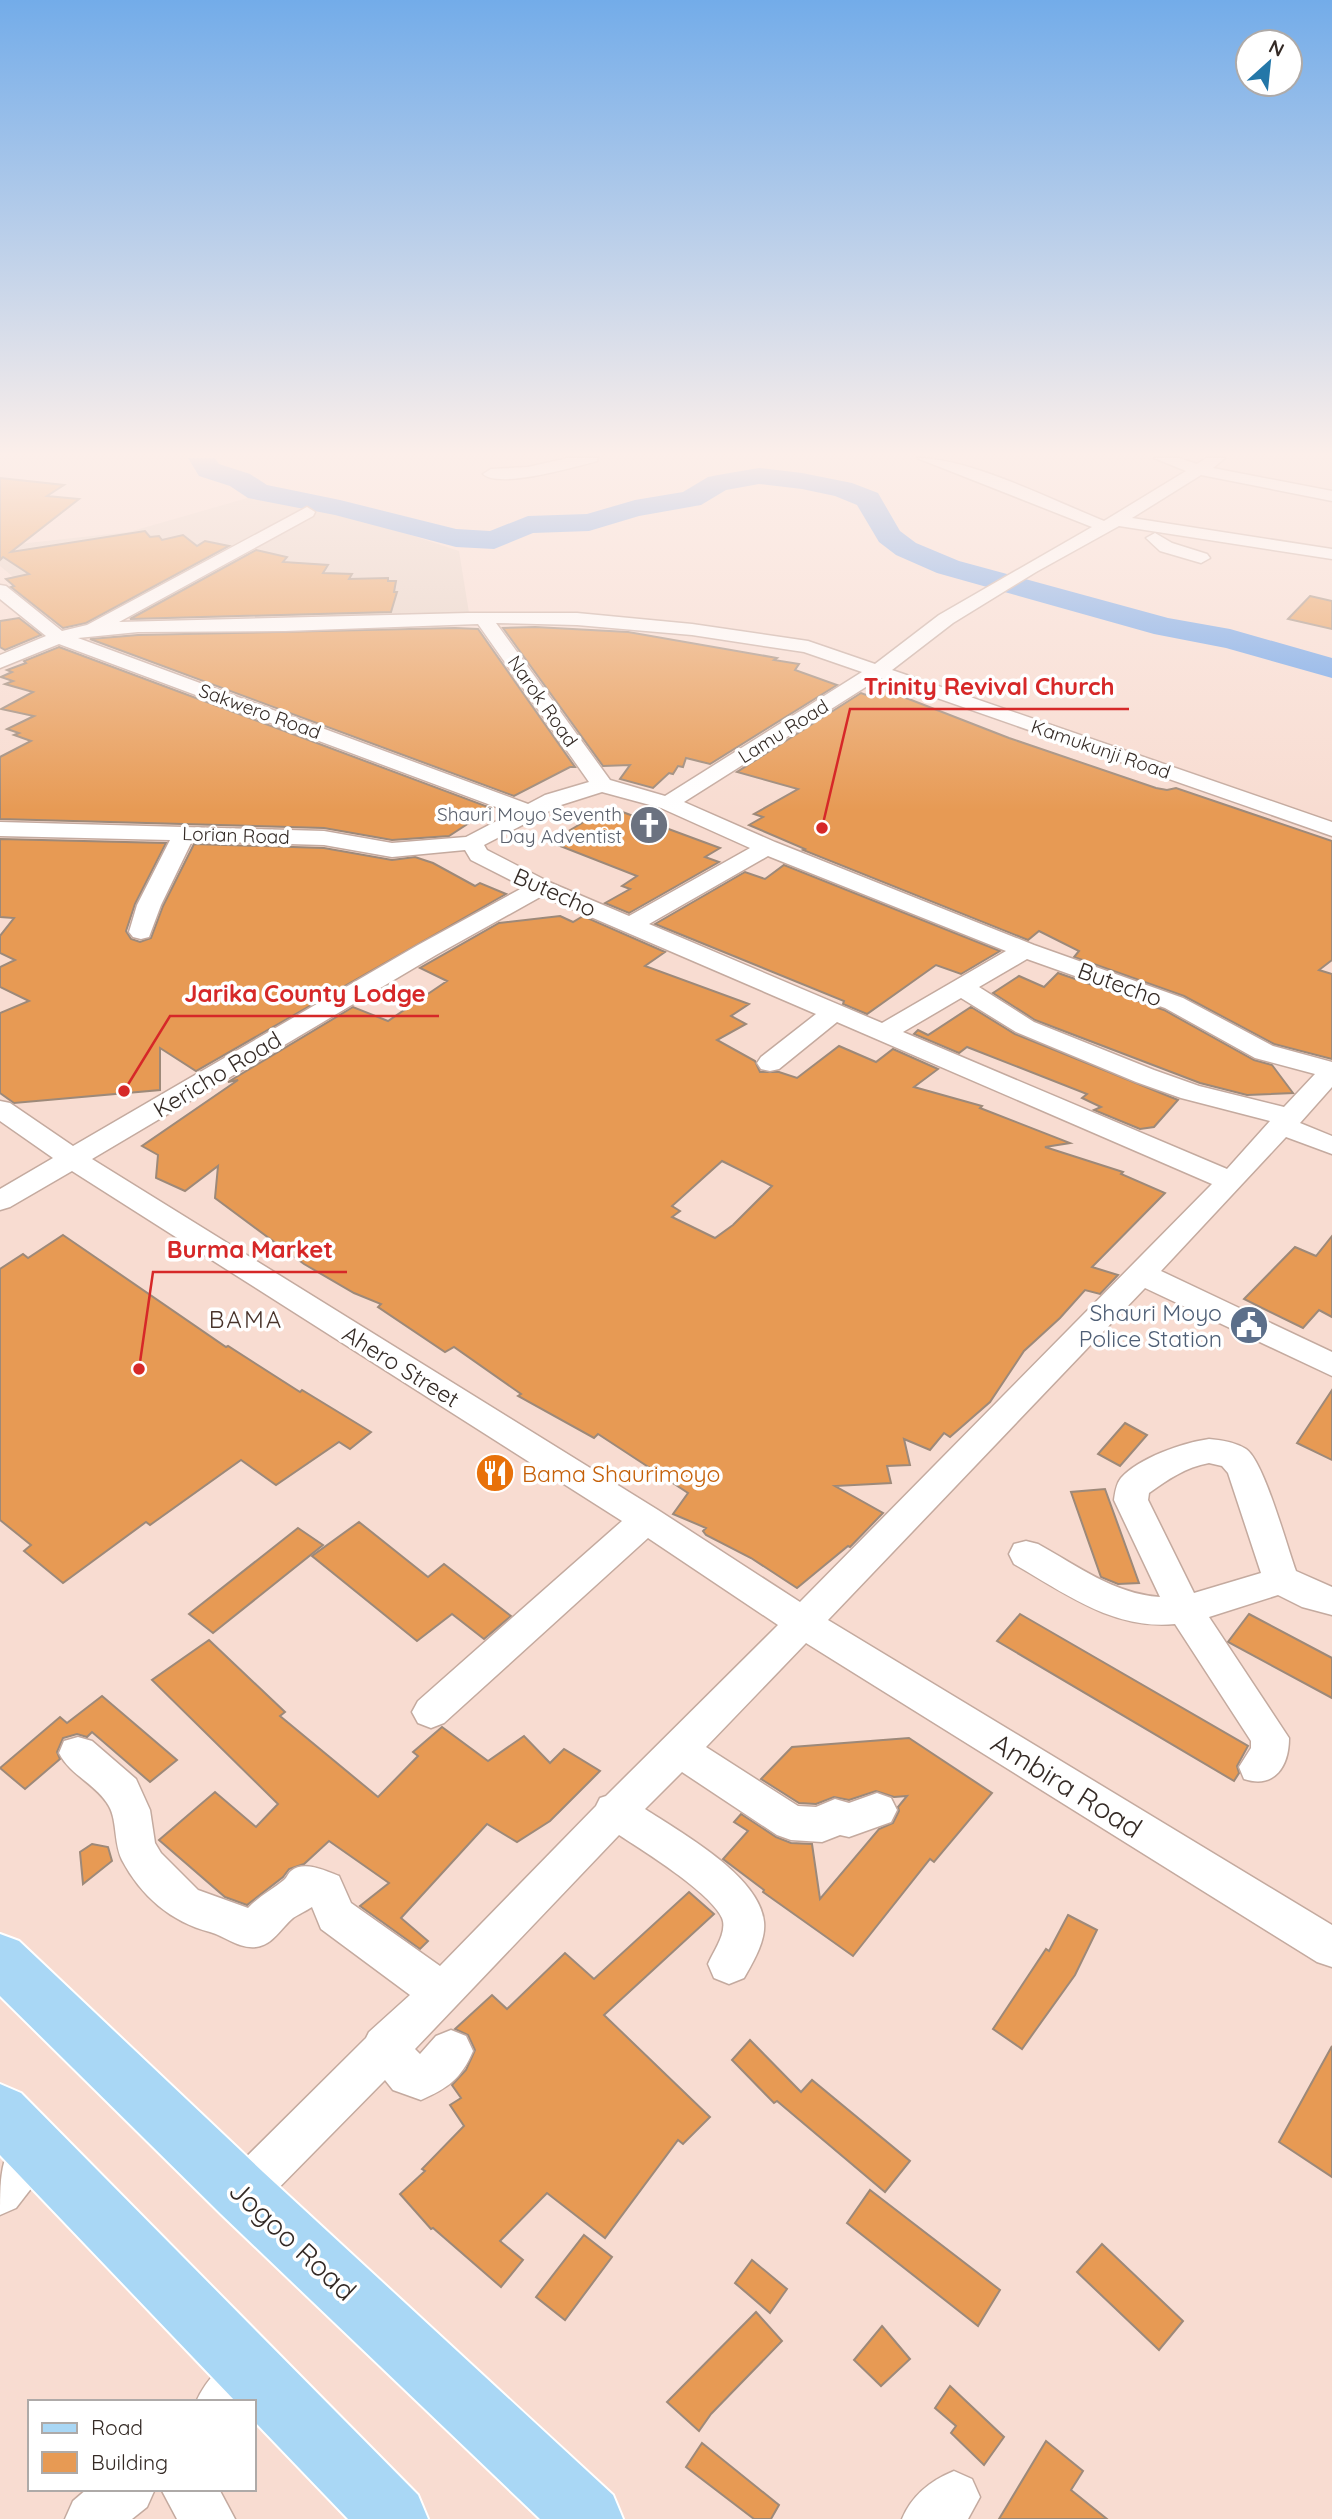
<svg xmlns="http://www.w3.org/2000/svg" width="1332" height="2519" font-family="Quicksand,sans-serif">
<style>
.commercial{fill:#e6d1c4}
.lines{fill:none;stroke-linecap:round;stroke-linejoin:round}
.river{fill:#65a0eb;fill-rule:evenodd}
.building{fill:#e79a54;stroke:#9d8979;stroke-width:2;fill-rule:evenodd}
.minor-casing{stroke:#c4aa9f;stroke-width:3}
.major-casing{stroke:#fff;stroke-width:4}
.minor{fill:#fff;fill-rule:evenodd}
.major{fill:#a9d7f5;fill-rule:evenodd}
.labels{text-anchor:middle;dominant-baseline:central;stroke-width:7;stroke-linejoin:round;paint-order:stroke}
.far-street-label{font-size:19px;fill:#342a25;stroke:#fff}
.far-worship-label{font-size:19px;fill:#5b616d;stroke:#fff;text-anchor:end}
.street-label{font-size:23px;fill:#342a25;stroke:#fff}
.service-label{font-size:23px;fill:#4e5e75;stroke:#fff;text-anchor:end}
.food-label{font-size:23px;fill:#c56008;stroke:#fff;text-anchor:start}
.neighbourhood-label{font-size:24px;letter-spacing:2px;fill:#49342b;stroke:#fff}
.near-street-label{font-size:28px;fill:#342a25;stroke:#fff}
.leader{fill:none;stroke:#d62828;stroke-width:2.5}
.callout-dot{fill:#d62828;stroke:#fff;stroke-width:2.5}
.callout-label{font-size:24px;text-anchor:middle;font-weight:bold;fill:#d62828;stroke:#fff;stroke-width:7;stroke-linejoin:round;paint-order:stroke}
</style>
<rect width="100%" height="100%" fill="#f8dcd1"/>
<!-- commercial -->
<path class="commercial" d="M251,497l105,20 103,34 10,62 -404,7 -65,-54v-20l129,-14z"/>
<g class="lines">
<!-- river -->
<path class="river" d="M188,458h27l4,6 31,10 17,11 73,15 116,29 34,2 38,-15 59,-2 48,-14 48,-8 25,-15 10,-2 41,-7 43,5 50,10 26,10 22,38 16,12 43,18 209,57 62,11 102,29v20l-106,-30 -72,-14 -217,-61 -41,-18 -17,-13 -22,-37 -22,-9 -33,-7 -43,-5 -33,6 -25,15 -62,11 -50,15 -56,2 -39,16 -38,-2 -121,-32 -87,-17 -18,-12 -31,-10z"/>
</g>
<!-- building -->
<g class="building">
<path d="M0,478l64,7 -17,11 32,3 -68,53 134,-21 5,6 9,-1 3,4 21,-5 14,11 8,-5 24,5 -143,77 -23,5 -52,-41 3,-1 -8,-7 23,-5 -26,-17 -3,3z"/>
<path d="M256,550l31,7 -4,5 45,3 -5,8 29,1 -3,5 39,-1v3h8l-2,11h3l-6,20 -261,7z"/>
<path d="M1310,596l22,5v28l-44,-10z"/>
<path d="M19,618l22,17 -36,15 -5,-3v-26z"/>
<path d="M535,627l93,5 149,26 -3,2 25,4 -4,6 42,15 -127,79 -24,-6 -3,9 -5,-1 -5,8 -4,-1 -16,15 -33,-9 10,-14 -27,1 -100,-138z"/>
<path d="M455,628l23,1 97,138h-5l-56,29 -424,-157 48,-4z"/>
<path d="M59,647l432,161 -27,13 5,2 -20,13 -57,4 -68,-12 -324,-9v-62l31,-16 -17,-6 5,-2 -12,-4 27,-13 -33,-7 32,-17 -28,-8 8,-3 -12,-4 11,-5 -5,-2 19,-7 -2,-2z"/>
<path d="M883,689l126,49 147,50 11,2 9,-2 156,53v119l-13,10 13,4v85l-58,-15 -90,-48 -110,-39 5,-6 -40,-20 -11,9 -225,-90 2,-1 -56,-24 14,-8 -9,-3 44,-25 -61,-17 124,-79 8,3z"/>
<path d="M609,807l111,41 -15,9 14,5 -90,51 -24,-10 25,-14 -8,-3 15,-10 -87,-34z"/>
<path d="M0,839l166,4 -31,61 -9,27 5,8 9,3 11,-4 12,-32 31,-62 130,4 68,12 23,-3 18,6 42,23 5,-3 26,11 -310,177 -36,-23v42l-146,13 -14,-10v-80l29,-12 -29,-14v-20l15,-7 -15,-7v-17l14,-18 -14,-1z"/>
<path d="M784,865l216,86 -39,23 -25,-9 -69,49 -24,-10 1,-3 -189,-77 90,-52 20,7z"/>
<path d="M560,916l13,6 10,-6 82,36 -20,14 104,38 -18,12 15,8 -29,16 38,21 5,11h19l18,6 42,-32 37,16 17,-13 45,20 -24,18 68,19 -2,2 90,35 -25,4 78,25 -2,2 44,19 -73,74 26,8 -18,19 -15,-4 -25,28 -36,33 -34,51 -40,35 -6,-4 -14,17 -26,-11 6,26 -23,1 4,17 -56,3 48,27 -33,34 -2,-1 -51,42 -46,-30 -45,-23 -3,-4 3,-3 -33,-14 15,-21 -90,-59 -4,4 -76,-42 3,-2 -67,-47 -9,5 -67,-45 3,-3 -27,-11 -50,-29 -89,-66 3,-32 -33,25 -29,-13 2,-23 -16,-9 96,-66 -10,2 125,-75 35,14 59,-40 -27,-13 79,-45zM722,1161l50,25 -39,39 -18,13 -43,-21 8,-6 -8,-5z"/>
<path d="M1058,973l106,37 90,50 18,5 21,28 -46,2 -47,-12 -165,-63 -42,-27 26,-17 25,11z"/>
<path d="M971,1007l44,27 163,66 -24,27 -14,2 -46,-19 7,-3 -19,-9 5,-4 -120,-47 -8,6 -45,-19 4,-4 10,5z"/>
<path d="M63,1235l163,112 2,-1 72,46 2,-2 69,42 -21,17 -11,-7 -63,43 -35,-25 -91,65 -4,-3 -83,61 -39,-32 7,-6 -31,-25v-251l23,-15 5,4z"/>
<path d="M1332,1236v81l-13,-7 -16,18 -59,-29 51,-52 21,9z"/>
<path d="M1332,1390v70l-35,-17z"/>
<path d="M1125,1423l22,12 -27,31 -22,-12z"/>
<path d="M1105,1489l34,94 -21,1 -17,-7 -30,-85z"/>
<path d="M359,1522l69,55 16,-13 67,52 -27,23 -32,-25 -35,27 -105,-85z"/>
<path d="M298,1528l25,17 -110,88 -24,-19z"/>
<path d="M1020,1614l228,132 -11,20 2,7 -5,8 -237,-140z"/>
<path d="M1249,1614l83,44v40l-104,-56z"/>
<path d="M209,1640l76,72 -5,4 98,81 40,-41 -5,-4 29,-25 46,34 36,-25 26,27 14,-14 36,22 -50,50 -33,21 -30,-18 -86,94 27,23 -8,8 -60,-43 29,-23 -60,-42 -25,23 -15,5 -6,8 -36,28 -22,-8 -66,-57 56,-48 41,35 22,-23 -126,-124z"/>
<path d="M102,1696l75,64 -27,22 -58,-50 -5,5 -10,-3 -14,4 -6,14 3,7 -35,30 -25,-21 60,-51 7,6z"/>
<path d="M909,1738l83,55 -58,69 -4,-3 -77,97 -90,-64 1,-2 -41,-31 25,-28 -14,-9 7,-8 35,23 15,6 21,1 8,55 59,-70 14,-6 6,-12 -1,-4 9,-11 -13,1 -18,-6 -27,9 -15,-3 -18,7 -17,-1 -38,-24 31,-32z"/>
<path d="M92,1844l16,3 4,14 -29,23 -3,-32z"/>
<path d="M689,1892l25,22 -110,101 106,102 -27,27 -5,-4 -73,98 -58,-45 -47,48 23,19 -22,27 -68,-59 -2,1 -31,-35 25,-23 -3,-2 42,-43 -14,-21 11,-7 -9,-13 14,-15 9,-20 -7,-15 -13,-6 37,-34 15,14 58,-56 29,26z"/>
<path d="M1068,1915l29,15 -22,45 -53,74 -29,-20 53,-80 3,2z"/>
<path d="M750,2040l51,52 11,-12 98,81 -25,31 -108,-91 -3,2 -42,-43z"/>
<path d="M1332,2046v131l-53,-35z"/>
<path d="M870,2190l130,100 -22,36 -131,-103z"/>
<path d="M584,2235l28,22 -47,63 -29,-23z"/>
<path d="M1102,2244l81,77 -24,29 -82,-78z"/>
<path d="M752,2260l35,29 -17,24 -35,-30z"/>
<path d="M756,2312l26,29 -71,73 -12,17 -32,-29z"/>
<path d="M882,2326l28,33 -29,27 -27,-26z"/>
<path d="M950,2386l54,51 -20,28 -33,-32 5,-7 -21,-18z"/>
<path d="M1046,2441l37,30 -12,19 36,29h-108z"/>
<path d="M702,2443l77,62 -8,14h-17l-68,-52z"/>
</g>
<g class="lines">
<!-- minor casing -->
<g class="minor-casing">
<g id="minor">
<path d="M568,458h30l-1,3c-22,6 -99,28 -114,13l8,-5 37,-2z"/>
<path d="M917,458c53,0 135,42 187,63l82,-50 -32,-13h25l18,6 9,-6h19l-12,10 119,23v10l-131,-26 -69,43 200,31v10l-213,-33 -83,46 -83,51 -61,47 440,152v14l-452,-158 -196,124 91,40 259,103 149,53 90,48 59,16v25l-32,36 32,13v18l-46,-17 -125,134 171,81v24l-187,-88 -317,332 504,305v42l-15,-5 -511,-319 -100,104 92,59 18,1 19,-8 14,4 28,-10 14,5 6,12 -6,12 -42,15 -9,-2 -18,7 -31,-2 -14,-5 -95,-63 -37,37c35,23 115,67 119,113 2,19 -11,40 -20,56l-15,6 -15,-6 -6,-14c5,-12 20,-32 14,-46 -11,-25 -78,-67 -103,-83l-204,214 5,5 16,-18 15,-6 15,6 7,15c-12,28 -25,37 -52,49l-28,-10 -8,-10 -127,129 -16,7 -16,-7 -7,-16 7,-16 140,-139 3,-6 41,-37 -89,-66 -9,-22c-6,4 -13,7 -19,11 -12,10 -20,27 -37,29 -18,2 -31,-11 -46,-15 -39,-10 -69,-36 -88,-72 -9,-18 -4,-42 -15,-57 -13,-20 -37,-28 -48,-50l5,-12 14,-4 14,4 44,38 14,31 5,33 6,10 37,37 50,18c11,-12 24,-18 36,-28 3,-2 4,-7 7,-9 13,-11 35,0 48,5l12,27 89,63 156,-160 4,-8 6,-2 172,-171 -130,-87 -204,185 -13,5 -13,-5 -6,-11 6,-11 204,-180 -550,-350 -62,36 -10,3v-21l53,-31 -53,-37v-20l10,2 63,43 345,-201 106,-58 -53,-27 -6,-10 -73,7 -68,-12 -132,-4 -31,64 -12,32 -8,2 -8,-2 -4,-5 8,-27 33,-65 -170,-4v-14l324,9 68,12 74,-6 46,-24 -453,-169 -59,24v-13l46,-19 -46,-37v-14l6,1 56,45 25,-6 220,-118 8,5 -2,4 -194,106 349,-9h109l115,11 116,17 67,23 64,-49 153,-88zM496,623l81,2 115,10 112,17 58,20 -197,124 -55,-16zM478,624l111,158 -44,13 -17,9 -450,-166 60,-6 147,-1zM602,792l59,16 89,40 -121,68 -80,-34 -62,-32 -3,-5 77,-40zM768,856l238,95 -124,72 -233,-99zM542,896l274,118 -55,43 -4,6 4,6 9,2 9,-2 58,-47 375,162 -412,418 -142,-92 -566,-351 344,-204zM1027,959l138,49 90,50 60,16 -31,33 -85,-21 -45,-16 -120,-48 -55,-35zM961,998l55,34 120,50 45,16 89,23 -43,48 -324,-137z"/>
<path d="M1155,533l17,10 35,11 3,4 -9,5 -41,-12 -14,-13z"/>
<path d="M1209,1439c12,1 26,3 37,10 18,12 41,98 50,122l36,16v28l-30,-8 -24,-12 -69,22 80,121c0,28 -14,51 -45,41l-5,-12 12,-19v-7l-76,-117c-62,6 -110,-31 -161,-60l-5,-10 5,-10 12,-3 12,3c40,22 76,50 122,53l-46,-97c1,-7 2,-16 7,-22 18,-20 61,-35 88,-39zM1209,1463l13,3 6,7 33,100 -67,20 -46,-93 1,-7c18,-13 37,-26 60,-30z"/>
<path d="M34,2125l16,7 7,16 -7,16 -34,44 -16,7c0,-40 0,-72 34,-90z"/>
<path d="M252,2348l17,8 8,17 -8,17 -15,15v-3h-58c11,-25 31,-43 56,-54z"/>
<path d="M954,2471l18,8 8,18 -12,22h-66c10,-24 28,-38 52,-48z"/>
<path d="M87,2489h68l-8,18 -15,12h-67l8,-18z"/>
<path d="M161,2489h58l16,30h-58z"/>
</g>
</g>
<!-- major casing -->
<g class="major-casing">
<g id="major">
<path d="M0,1934l19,7 244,231 350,323 10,24h-83l-319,-305 -221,-218z"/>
<path d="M0,2084l21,9 397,402 10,24h-80l-94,-98v-19h-18l-236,-247z"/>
</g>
</g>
<!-- minor -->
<use href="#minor" class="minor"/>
<!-- major -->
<use href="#major" class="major"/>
</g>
<!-- sky -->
<linearGradient id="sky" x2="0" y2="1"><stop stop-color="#73ace9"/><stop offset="0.56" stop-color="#fcefea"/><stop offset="1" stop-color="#fcefea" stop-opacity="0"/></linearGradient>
<rect width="1332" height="811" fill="url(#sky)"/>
<!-- icons -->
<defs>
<g id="church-disc" transform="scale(2.0125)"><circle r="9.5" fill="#6b7280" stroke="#fff"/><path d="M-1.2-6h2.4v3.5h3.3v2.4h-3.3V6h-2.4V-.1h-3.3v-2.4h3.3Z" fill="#fff"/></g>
<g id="civic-disc" transform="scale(2.0125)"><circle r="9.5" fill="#5c6f8a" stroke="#fff"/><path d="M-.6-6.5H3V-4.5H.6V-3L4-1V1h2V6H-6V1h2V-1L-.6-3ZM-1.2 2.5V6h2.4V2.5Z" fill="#fff"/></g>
<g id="restaurant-disc" transform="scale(2.0125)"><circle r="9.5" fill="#e8710a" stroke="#fff"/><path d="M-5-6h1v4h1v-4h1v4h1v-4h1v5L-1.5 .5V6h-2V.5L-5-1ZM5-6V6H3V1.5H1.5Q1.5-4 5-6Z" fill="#fff"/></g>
</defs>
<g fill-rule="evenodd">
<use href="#church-disc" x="649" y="825"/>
<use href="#civic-disc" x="1249" y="1325"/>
<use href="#restaurant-disc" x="495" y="1473"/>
</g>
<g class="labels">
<!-- far-street labels -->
<g class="far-street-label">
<text transform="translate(543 701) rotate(55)">Narok Road</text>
<text transform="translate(260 711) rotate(20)">Sakwero Road</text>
<text transform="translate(783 731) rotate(-32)">Lamu Road</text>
<text transform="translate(1101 749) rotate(19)">Kamukunji Road</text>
<text transform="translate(236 835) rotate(2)">Lorian Road</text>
</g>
<!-- far-worship labels -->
<g class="far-worship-label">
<text x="622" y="814">Shauri Moyo Seventh<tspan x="622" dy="22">Day Adventist</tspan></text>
</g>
<!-- street labels -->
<g class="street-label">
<text transform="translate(555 892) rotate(24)">Butecho</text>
<text transform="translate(1120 984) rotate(20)">Butecho</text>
<text transform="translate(217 1074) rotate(-31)">Kericho Road</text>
<text transform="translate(401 1366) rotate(32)">Ahero Street</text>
</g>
<!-- service labels -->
<g class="service-label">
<text x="1222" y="1312">Shauri Moyo<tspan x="1222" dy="26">Police Station</tspan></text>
</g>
<!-- food labels -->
<g class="food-label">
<text x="522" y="1473">Bama Shaurimoyo</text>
</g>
<!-- neighbourhood labels -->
<g class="neighbourhood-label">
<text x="246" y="1319">BAMA</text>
</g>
<!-- near-street labels -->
<g class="near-street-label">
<text transform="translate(1067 1785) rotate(32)">Ambira Road</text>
<text transform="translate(293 2240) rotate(43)">Jogoo Road</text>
</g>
</g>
<!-- callouts -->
<path class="leader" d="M822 828L850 709H1129M124 1091L170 1016H439M139 1369L153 1272H347"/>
<g class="callout-dot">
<circle cx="822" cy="828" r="7"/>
<circle cx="124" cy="1091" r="7"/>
<circle cx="139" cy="1369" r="7"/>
</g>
<g class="callout-label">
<text x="989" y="695">Trinity Revival Church</text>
<text x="305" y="1002">Jarika County Lodge</text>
<text x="250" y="1258">Burma Market</text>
</g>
<!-- legend -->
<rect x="28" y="2400" width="228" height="91" fill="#ffffff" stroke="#aeaaa8" stroke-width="2"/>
<rect x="42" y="2423" width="35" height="10" fill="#a9d7f5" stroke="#aeaaa8" stroke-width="2"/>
<text x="91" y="2435" font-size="21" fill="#342a25">Road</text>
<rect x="42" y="2452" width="35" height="21" fill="#e79a54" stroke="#aeaaa8" stroke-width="2"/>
<text x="91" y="2470" font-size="21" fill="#342a25">Building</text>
<!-- north arrow -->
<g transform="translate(1269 63) rotate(27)"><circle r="33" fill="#ffffff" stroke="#aeaaa8" stroke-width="2"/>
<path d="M0-5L12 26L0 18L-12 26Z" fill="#2477a8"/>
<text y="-10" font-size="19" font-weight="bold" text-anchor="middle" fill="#342a25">N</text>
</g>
</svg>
